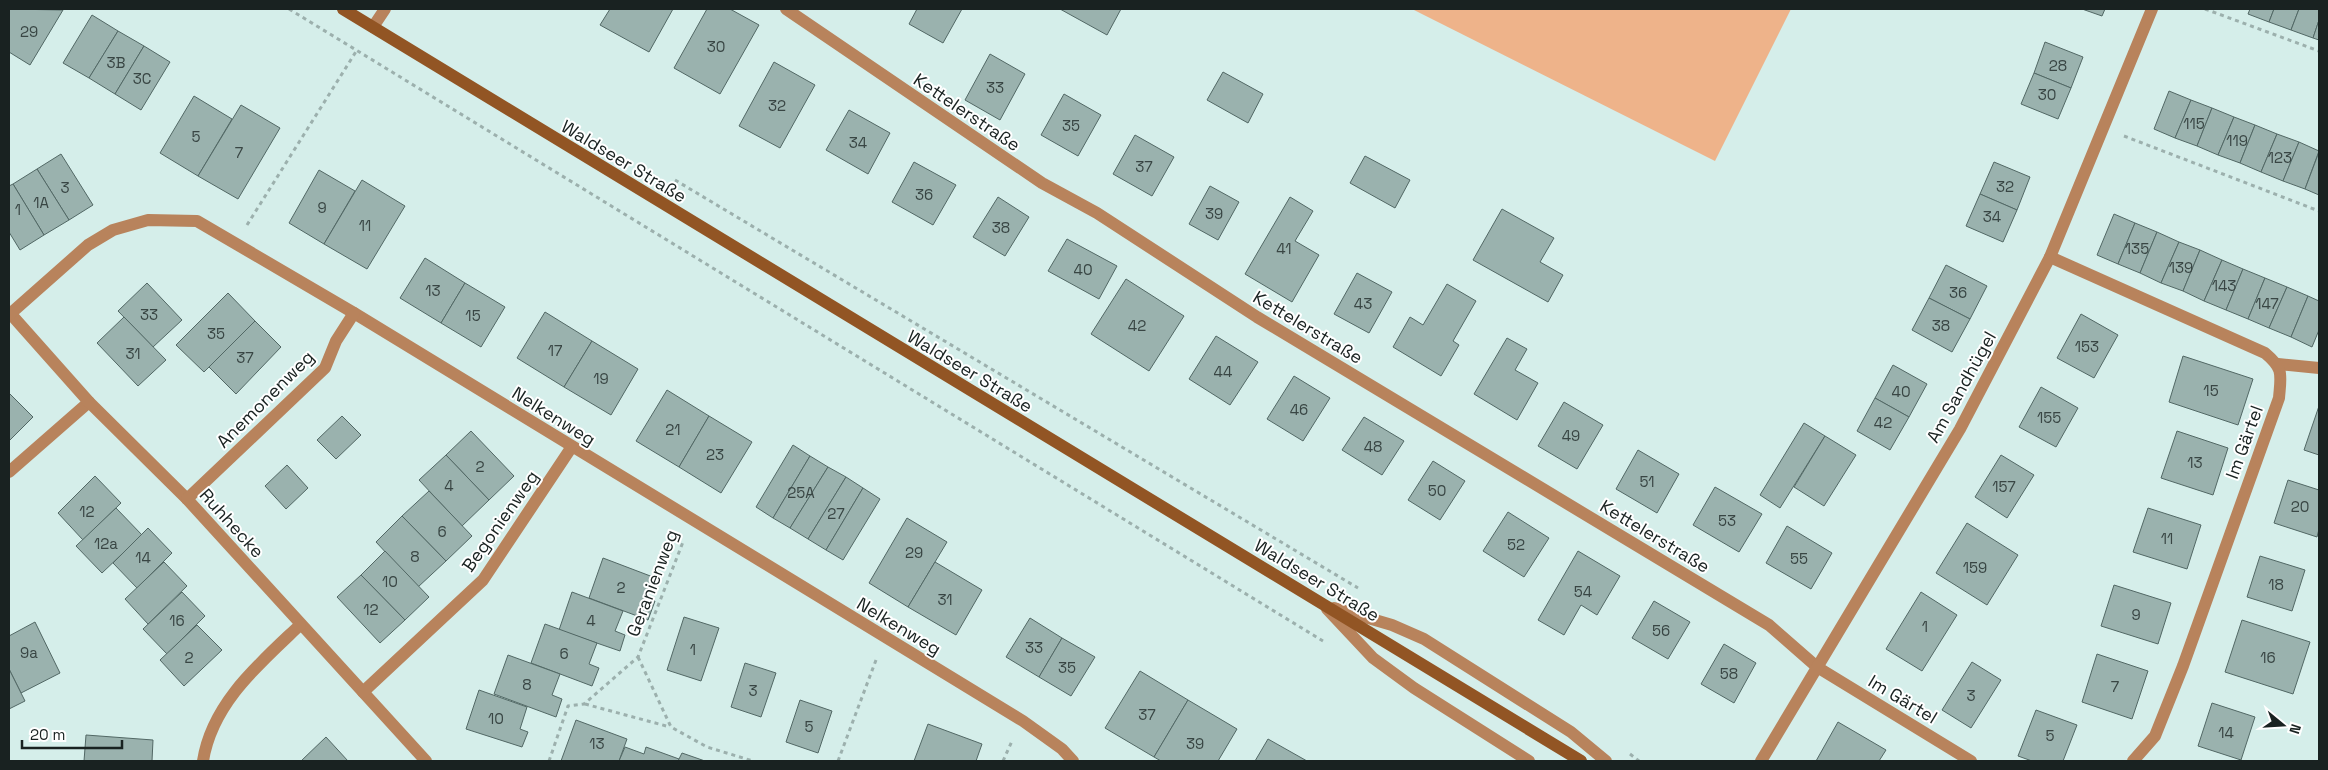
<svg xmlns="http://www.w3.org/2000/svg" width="2328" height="770" font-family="'Space Grotesk',sans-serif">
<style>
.green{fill:#eeb38a}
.building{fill:#9ab2ae;stroke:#526865}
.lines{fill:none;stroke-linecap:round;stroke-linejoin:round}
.path{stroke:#9cb0ad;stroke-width:3;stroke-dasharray:4 4;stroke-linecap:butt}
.service{stroke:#b8835c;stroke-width:12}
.minor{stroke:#b8835c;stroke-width:12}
.secondary{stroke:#925524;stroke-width:12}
.labels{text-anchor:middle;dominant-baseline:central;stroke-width:4;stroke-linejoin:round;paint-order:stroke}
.number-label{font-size:15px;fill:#394644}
.street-label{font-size:18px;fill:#192221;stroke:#fff}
</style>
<rect width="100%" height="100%" fill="#d5eeea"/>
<!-- green -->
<path class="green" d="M1412,9h379l-76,152z"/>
<!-- building -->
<g class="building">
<path d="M9,9l54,1 -33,55 -21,-13z"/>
<path d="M610,9h63l-24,43 -49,-27z"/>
<path d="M707,9h23l29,16 -39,69 -46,-26z"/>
<path d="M917,9h45l-19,34 -34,-19z"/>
<path d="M1060,9h61l-14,26z"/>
<path d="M2082,9h23l-3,7z"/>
<path d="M2250,9h24l-5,13 -21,-8z"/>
<path d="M2274,9h25l-8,21 -22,-8z"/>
<path d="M2299,9h20v11l-6,18 -22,-8z"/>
<path d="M92,15l26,16 -29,47 -26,-15z"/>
<path d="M2319,20v20l-6,-2z"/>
<path d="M118,31l26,15 -29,48 -26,-16z"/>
<path d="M2045,42l38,15 -12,31 -37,-15z"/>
<path d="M144,46l26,16 -29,48 -26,-16z"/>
<path d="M990,54l35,20 -25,46 -35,-20z"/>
<path d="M774,62l41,23 -35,63 -41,-22z"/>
<path d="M1223,72l40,22 -15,29 -41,-23z"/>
<path d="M2034,73l37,15 -13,31 -37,-15z"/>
<path d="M2169,91l22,9 -16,38 -21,-9z"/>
<path d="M1064,94l37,21 -23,41 -37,-21z"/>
<path d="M194,96l38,23 -34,57 -38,-23z"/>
<path d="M2191,100l21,8 -15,38 -22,-8z"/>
<path d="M241,105l39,23 -42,71 -40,-23z"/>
<path d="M2212,108l22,9 -16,38 -21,-9z"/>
<path d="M849,110l41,23 -22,41 -42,-24z"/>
<path d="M2234,117l21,8 -15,38 -22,-8z"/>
<path d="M2255,125l22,9 -16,38 -21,-9z"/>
<path d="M2277,134l22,8 -16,39 -22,-9z"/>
<path d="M1135,135l39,22 -22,39 -39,-22z"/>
<path d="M2299,142l20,9 -14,38 -22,-8z"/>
<path d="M2319,152v43l-14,-6z"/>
<path d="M61,154l32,51 -24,15 -32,-51z"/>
<path d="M1365,156l45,24 -15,28 -45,-25z"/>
<path d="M914,162l42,23 -23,40 -41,-23z"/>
<path d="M1994,162l36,15 -13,33 -37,-16z"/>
<path d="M37,169l32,51 -25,15 -31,-51z"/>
<path d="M319,170l36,21 -31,53 -35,-21z"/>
<path d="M362,180l43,26 -38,63 -43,-25z"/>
<path d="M13,184l31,51 -24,15 -11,-18v-46z"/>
<path d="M1210,186l29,16 -21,38 -29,-16z"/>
<path d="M1980,194l37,16 -14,32 -37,-16z"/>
<path d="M998,197l31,20 -24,39 -32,-19z"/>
<path d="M1290,197l23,14 -18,30 24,14 -27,47 -47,-28z"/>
<path d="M1502,209l52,29 -14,24 23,13 -15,27 -75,-42z"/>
<path d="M2114,214l21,9 -17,41 -21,-9z"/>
<path d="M2135,223l22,9 -17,41 -22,-9z"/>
<path d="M2157,232l22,10 -18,41 -21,-10z"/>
<path d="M1067,239l50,27 -18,33 -51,-28z"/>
<path d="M2179,242l21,8 -17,41 -22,-8z"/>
<path d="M2200,250l22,10 -18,41 -21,-10z"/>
<path d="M425,258l40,25 -24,40 -41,-25z"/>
<path d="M2222,260l21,9 -17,41 -22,-9z"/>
<path d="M1946,265l41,21 -17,33 -41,-21z"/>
<path d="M2243,269l22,9 -17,41 -22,-9z"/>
<path d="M1357,273l35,19 -23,41 -35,-19z"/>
<path d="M2265,278l22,9 -18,41 -21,-9z"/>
<path d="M1126,279l58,37 -35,55 -58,-37z"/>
<path d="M147,283l35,37 -29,27 -35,-36z"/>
<path d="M465,283l40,24 -24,40 -40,-24z"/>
<path d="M1447,284l29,17 -23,40 6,4 -18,31 -48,-29 17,-30 13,8z"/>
<path d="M2287,287l21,9 -17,41 -22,-9z"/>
<path d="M228,293l27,28 -51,51 -28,-27z"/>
<path d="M2308,296l11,5v29l-7,17 -21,-10z"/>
<path d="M1929,298l41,21 -18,33 -40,-22z"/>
<path d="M545,312l47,29 -28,46 -47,-29z"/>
<path d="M2081,314l37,21 -24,43 -37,-20z"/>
<path d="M124,317l42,43 -28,26 -41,-43z"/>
<path d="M255,321l26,26 -45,47 -27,-27z"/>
<path d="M1216,336l42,26 -28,43 -41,-26z"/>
<path d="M1507,338l20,11 -12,21 23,13 -21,37 -43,-26z"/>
<path d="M592,341l46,28 -27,46 -47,-28z"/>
<path d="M2183,356l70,23 -15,46 -69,-23z"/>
<path d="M1893,365l34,19 -18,33 -34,-19z"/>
<path d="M1294,376l36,22 -27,43 -36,-22z"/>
<path d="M2041,387l37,21 -22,39 -37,-20z"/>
<path d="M667,390l42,26 -30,51 -43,-26z"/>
<path d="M9,393l24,24 -24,24z"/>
<path d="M1875,398l34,19 -19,33 -33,-19z"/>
<path d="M1564,402l39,23 -26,44 -39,-23z"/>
<path d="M2319,406v49l-15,-5z"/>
<path d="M342,416l19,19 -25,24 -19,-19z"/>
<path d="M709,416l43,26 -31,51 -42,-26z"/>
<path d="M1364,417l40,24 -22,34 -40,-25z"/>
<path d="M1804,423l21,13 -45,72 -20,-13z"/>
<path d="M471,431l43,45 -25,24 -43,-45z"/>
<path d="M2177,431l51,17 -15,47 -52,-17z"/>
<path d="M1825,436l31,19 -32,51 -30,-19z"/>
<path d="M793,445l17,11 -37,62 -17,-11z"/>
<path d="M1638,450l41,24 -22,39 -41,-24z"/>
<path d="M446,455l43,45 -27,26 -43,-46z"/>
<path d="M2001,455l33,20 -27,43 -32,-21z"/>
<path d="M810,456l18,11 -38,61 -17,-10z"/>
<path d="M1433,461l32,20 -25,39 -32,-20z"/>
<path d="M287,465l21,23 -22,21 -21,-23z"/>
<path d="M828,467l18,10 -38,62 -18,-11z"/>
<path d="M95,476l26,27 -38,37 -25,-27z"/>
<path d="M846,477l17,11 -37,62 -18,-11z"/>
<path d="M2288,480l31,10v39l-2,8 -43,-14z"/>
<path d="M1715,487l47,27 -23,38 -46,-27z"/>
<path d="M863,488l17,11 -37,61 -17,-10z"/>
<path d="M429,491l43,45 -26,25 -44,-45z"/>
<path d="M116,508l26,27 -40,38 -26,-27z"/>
<path d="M2148,508l53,17 -14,44 -54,-17z"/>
<path d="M1508,512l41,26 -25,39 -41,-26z"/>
<path d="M402,516l44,45 -28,26 -42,-45z"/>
<path d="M907,518l40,24 -39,65 -39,-24z"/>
<path d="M1967,523l51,32 -31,50 -51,-32z"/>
<path d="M1787,526l45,27 -21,36 -45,-26z"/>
<path d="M148,528l24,25 -35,35 -24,-25z"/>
<path d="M385,551l44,46 -24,23 -44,-45z"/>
<path d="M1578,551l42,25 -23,39 -16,-10 -17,30 -26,-15z"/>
<path d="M2260,556l45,14 -13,41 -45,-14z"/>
<path d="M603,558l50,19 -8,21 10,3 -7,19 -59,-22z"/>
<path d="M164,562l23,24 -39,38 -23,-25z"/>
<path d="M935,562l47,28 -26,45 -48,-28z"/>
<path d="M361,575l44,45 -25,23 -43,-46z"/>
<path d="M2114,585l57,18 -13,41 -57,-18z"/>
<path d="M182,592l23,24 -38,38 -24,-25z"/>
<path d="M572,592l51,19 -8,20 10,4 -5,16 -61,-21z"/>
<path d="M1921,592l36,23 -35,56 -36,-22z"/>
<path d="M1654,601l36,21 -22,37 -36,-21z"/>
<path d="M684,617l35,11 -18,53 -34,-11z"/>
<path d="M1030,618l32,20 -23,39 -33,-20z"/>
<path d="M2242,620l68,22 -17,52 -68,-22z"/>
<path d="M35,622l25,51 -39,20 -12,-24v-33z"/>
<path d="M545,624l52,19 -8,21 10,4 -7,18 -61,-23z"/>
<path d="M197,625l25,25 -38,36 -24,-26z"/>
<path d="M1062,638l33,19 -24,39 -32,-19z"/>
<path d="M1724,644l32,19 -22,40 -33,-19z"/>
<path d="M2097,654l51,17 -16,48 -50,-17z"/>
<path d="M508,655l52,19 -8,21 10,4 -6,18 -62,-23z"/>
<path d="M1972,662l29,18 -30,48 -29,-18z"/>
<path d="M745,663l31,10 -15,44 -30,-10z"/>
<path d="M9,669l16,32 -16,8z"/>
<path d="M1140,671l48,29 -34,57 -49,-29z"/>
<path d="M479,690l48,17 -7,22 8,3 -6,15 -56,-18z"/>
<path d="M800,700l32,11 -14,42 -32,-11z"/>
<path d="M1188,700l49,29 -19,32h-57l-7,-4z"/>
<path d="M2212,703l43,14 -14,43 -43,-14z"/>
<path d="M2036,710l41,15 -14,36h-31l-14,-5z"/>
<path d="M576,720l51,19 -8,22h-58z"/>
<path d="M1838,722l48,28 -7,11h-63z"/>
<path d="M928,724l54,20 -6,17h-62z"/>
<path d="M86,735l67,5 -1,21h-68z"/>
<path d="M326,737l22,24h-47z"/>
<path d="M1268,739l39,22h-52z"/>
<path d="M625,747l19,7 2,-7 33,12 -1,2h-59z"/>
<path d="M682,753l23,8h-27z"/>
</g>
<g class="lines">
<!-- path -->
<g class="path">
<path d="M289,9l1034,632"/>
<path d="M2205,9l114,42"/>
<path d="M2124,136l195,75"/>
<path d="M675,180l683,408"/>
<path d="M247,225l110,-175"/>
<path d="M638,657l33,70 36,20 46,14"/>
<path d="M585,704l85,23"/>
<path d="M1630,754l9,7"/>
<path d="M549,761l19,-55 16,-2 54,-47 45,-115"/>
<path d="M838,761l38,-101"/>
<path d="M1003,761l9,-20"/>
</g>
<!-- service -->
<g class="service">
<path d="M2278,364l41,4"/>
<path d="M9,472l80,-70"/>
<path d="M1334,608l58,17 32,14 147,93 35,29"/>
<path d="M1327,609l46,49 41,30 115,73"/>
</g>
<!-- minor -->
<g class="minor">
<path d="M786,9l256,174 55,30 160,104 512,308 48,42 154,94"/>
<path d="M373,27l12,-18"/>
<path d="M2050,257l215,96c19,16 16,21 14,45l-96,268 -28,70 -22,25"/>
<path d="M9,312l80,90 98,97 239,262"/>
<path d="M10,314l78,-69 25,-15 35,-10 49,1 157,92 669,408 39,28 11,12"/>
<path d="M187,499l138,-131 11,-27 18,-28"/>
<path d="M363,692l120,-112 88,-132"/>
<path d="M203,761c9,-58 57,-98 97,-136"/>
<path d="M1761,761l199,-332 90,-172 102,-248"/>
</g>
<!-- secondary -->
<path class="secondary" d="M343,9l1238,752"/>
</g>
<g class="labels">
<!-- number labels -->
<g class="number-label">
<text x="29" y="31">29</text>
<text x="716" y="46">30</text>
<text x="116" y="62">3B</text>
<text x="2058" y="65">28</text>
<text x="142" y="78">3C</text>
<text x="995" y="87">33</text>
<text x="2047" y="94">30</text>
<text x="777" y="105">32</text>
<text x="2194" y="123">115</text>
<text x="1071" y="125">35</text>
<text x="196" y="136">5</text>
<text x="2237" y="140">119</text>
<text x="858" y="142">34</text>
<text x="239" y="152">7</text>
<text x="2280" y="157">123</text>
<text x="1144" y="166">37</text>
<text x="2005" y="186">32</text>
<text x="65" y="187">3</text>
<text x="924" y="194">36</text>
<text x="41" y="202">1A</text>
<text x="322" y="207">9</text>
<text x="18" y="209">1</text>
<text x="1214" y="213">39</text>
<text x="1992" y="216">34</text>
<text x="365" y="225">11</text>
<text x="1001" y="227">38</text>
<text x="1284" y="248">41</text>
<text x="2137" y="248">135</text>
<text x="2181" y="267">139</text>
<text x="1083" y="269">40</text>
<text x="2224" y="285">143</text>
<text x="433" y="290">13</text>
<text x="1958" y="292">36</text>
<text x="1363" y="303">43</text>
<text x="2267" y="303">147</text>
<text x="149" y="314">33</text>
<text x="473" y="315">15</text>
<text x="1137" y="325">42</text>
<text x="1941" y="325">38</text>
<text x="216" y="333">35</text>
<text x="2087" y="346">153</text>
<text x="555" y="350">17</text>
<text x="133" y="353">31</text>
<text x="245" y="357">37</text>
<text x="1223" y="371">44</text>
<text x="601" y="378">19</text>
<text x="2211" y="390">15</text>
<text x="1901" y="391">40</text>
<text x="1299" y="409">46</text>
<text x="2049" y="417">155</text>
<text x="1883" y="422">42</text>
<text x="673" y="429">21</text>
<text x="1571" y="435">49</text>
<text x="1373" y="446">48</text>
<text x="715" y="454">23</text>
<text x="2195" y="462">13</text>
<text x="480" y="466">2</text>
<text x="1647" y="481">51</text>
<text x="449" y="485">4</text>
<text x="2004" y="486">157</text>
<text x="1437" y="490">50</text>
<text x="801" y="492">25A</text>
<text x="2300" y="506">20</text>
<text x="87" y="511">12</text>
<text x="836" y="513">27</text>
<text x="1727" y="520">53</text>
<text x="442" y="531">6</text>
<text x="2167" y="538">11</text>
<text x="106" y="543">12a</text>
<text x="1516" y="544">52</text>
<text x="914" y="552">29</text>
<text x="415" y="556">8</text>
<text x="143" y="557">14</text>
<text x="1799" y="558">55</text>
<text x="1975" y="567">159</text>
<text x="390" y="581">10</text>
<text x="2276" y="584">18</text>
<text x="621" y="587">2</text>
<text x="1583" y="591">54</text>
<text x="945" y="599">31</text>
<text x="371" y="609">12</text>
<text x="2136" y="614">9</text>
<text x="177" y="620">16</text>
<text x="591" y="620">4</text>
<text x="1925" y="626">1</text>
<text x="1661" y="630">56</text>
<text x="1034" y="647">33</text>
<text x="693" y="649">1</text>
<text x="29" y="652">9a</text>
<text x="564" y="653">6</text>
<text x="189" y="657">2</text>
<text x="2268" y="657">16</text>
<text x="1067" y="667">35</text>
<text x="1729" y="673">58</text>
<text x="527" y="684">8</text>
<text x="2115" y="686">7</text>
<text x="753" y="690">3</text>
<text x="1971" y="695">3</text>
<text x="1147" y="714">37</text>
<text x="496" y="718">10</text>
<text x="809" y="726">5</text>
<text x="2226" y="732">14</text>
<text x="2050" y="735">5</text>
<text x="597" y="743">13</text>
<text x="1195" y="743">39</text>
</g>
<!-- street labels -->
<g class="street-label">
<text transform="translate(967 112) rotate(34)">Kettelerstraße</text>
<text transform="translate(624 161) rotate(31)">Waldseer Straße</text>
<text transform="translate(1308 327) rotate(31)">Kettelerstraße</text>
<text transform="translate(970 371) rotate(31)">Waldseer Straße</text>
<text transform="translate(1961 387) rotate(-61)">Am Sandhügel</text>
<text transform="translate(265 399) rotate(-45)">Anemonenweg</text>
<text transform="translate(554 416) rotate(32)">Nelkenweg</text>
<text transform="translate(2244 442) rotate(-70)">Im Gärtel</text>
<text transform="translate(500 521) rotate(-55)">Begonienweg</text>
<text transform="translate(232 523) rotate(48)">Ruhhecke</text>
<text transform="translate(1655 536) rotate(31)">Kettelerstraße</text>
<text transform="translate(1317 580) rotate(31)">Waldseer Straße</text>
<text transform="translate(652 583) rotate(-69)">Geranienweg</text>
<text transform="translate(899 626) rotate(31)">Nelkenweg</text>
<text transform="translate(1903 699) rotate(31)">Im Gärtel</text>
</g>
</g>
<!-- border -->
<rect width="2328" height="770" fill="none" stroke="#192221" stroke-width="20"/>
<!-- north arrow -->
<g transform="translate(2283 725) rotate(108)" stroke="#ffffff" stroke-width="4" paint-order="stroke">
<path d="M0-4L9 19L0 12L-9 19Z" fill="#192221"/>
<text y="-8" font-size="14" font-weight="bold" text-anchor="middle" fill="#192221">N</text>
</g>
<!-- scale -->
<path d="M22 740v8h100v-8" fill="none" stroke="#192221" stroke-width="2.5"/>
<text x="30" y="740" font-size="15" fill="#192221" stroke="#ffffff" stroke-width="4" paint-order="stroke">20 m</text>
</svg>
